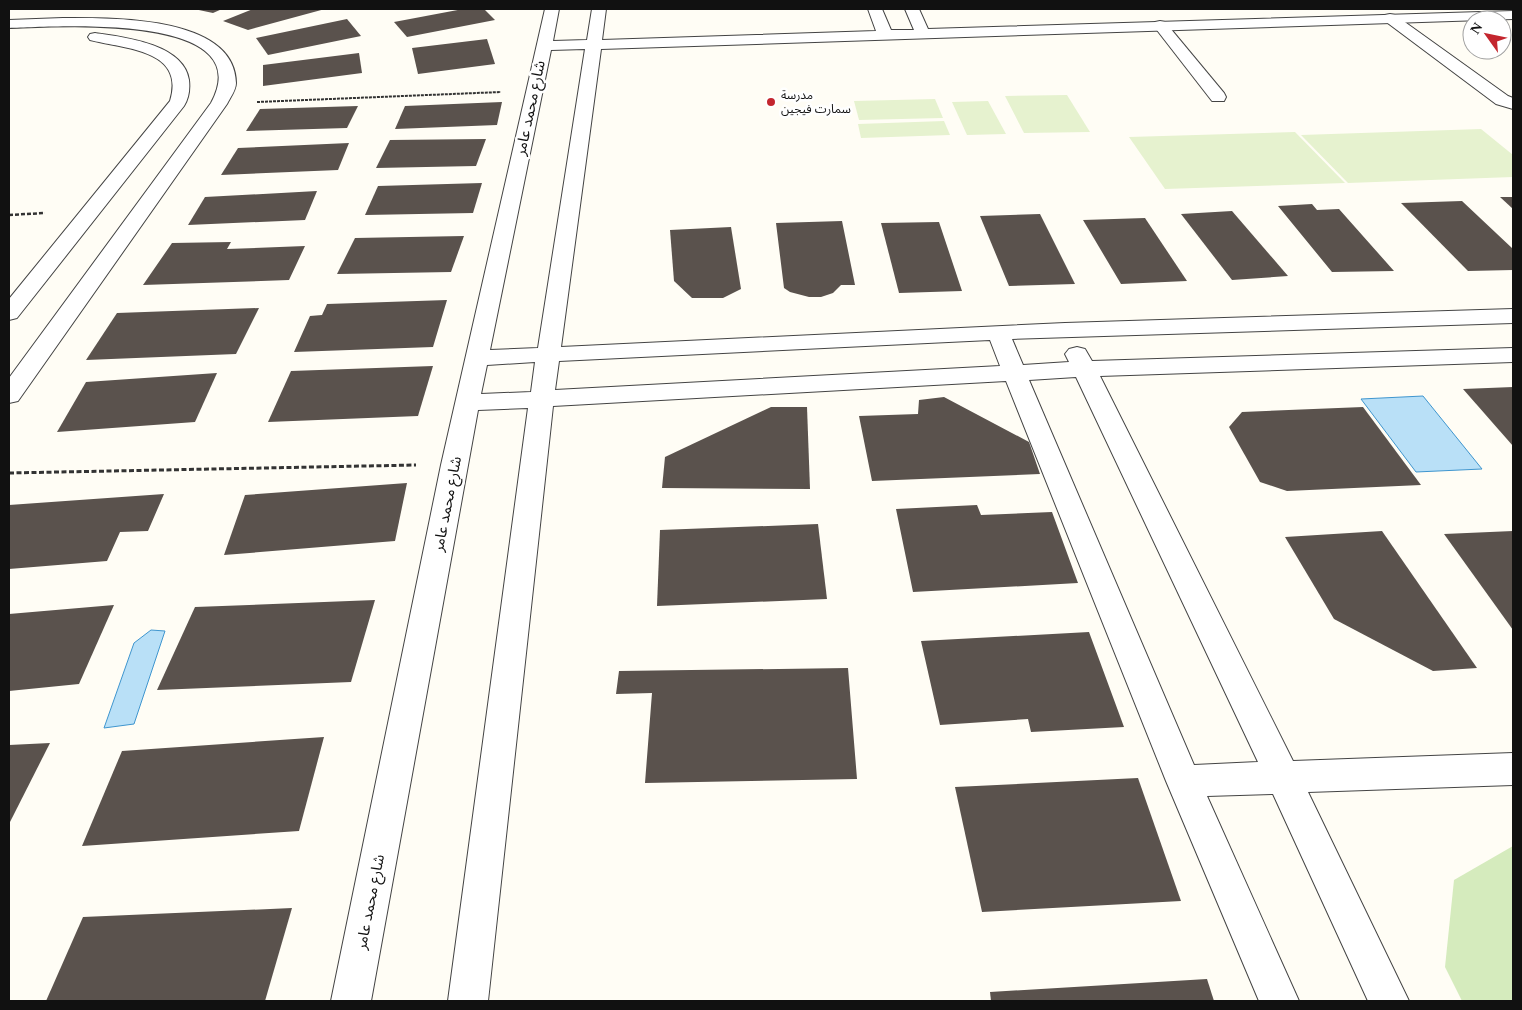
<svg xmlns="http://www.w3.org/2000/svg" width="1522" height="1010" font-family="'Times New Roman','Noto Sans Arabic',serif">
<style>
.green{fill:#d5ebbd}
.pitch{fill:#e6f2cf}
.water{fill:#b9e0f7;stroke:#3f96cf}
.building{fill:#5a524d}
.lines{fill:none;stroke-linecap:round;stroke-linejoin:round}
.lane-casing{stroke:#444;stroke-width:2}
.street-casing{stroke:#444;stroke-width:2}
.path-far2{stroke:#333;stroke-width:2;stroke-dasharray:3 1;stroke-linecap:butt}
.path-far1{stroke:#333;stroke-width:2.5;stroke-dasharray:4 2;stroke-linecap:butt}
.path{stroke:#333;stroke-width:3;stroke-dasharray:5 2.5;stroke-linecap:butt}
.lane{fill:#fff;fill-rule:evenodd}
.street{fill:#fff;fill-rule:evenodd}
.poi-dot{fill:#c4262e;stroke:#fff;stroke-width:2}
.labels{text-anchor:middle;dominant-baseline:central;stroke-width:5;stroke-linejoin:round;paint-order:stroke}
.far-poi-label{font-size:12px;fill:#111;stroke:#fff;text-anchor:start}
.street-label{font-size:15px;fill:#111;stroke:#fff}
</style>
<rect width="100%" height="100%" fill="#fffdf5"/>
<!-- green -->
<path class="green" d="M1513,846v155h-51l-17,-34 9,-87z"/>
<!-- pitch -->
<g class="pitch">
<path d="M1067,95l23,37 -66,1 -19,-37z"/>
<path d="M935,99l8,19 -84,2 -5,-19z"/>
<path d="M988,101l18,33 -39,1 -15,-33z"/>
<path d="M944,121l6,14 -89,3 -3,-14z"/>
<path d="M1481,129l32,26v22l-165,6 -47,-48z"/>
<path d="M1295,132l50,51 -180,6 -36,-52z"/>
</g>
<!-- water -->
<g class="water">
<path d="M1423,396l59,73 -66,3 -55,-73z"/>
<path d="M151,630l14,1 -31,93 -30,4 30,-85z"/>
</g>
<!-- building -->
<g class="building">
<path d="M194,9h28l-9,4z"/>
<path d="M253,9h72l-77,21 -25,-9z"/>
<path d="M463,9h21l11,11 -88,17 -13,-15z"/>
<path d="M347,19l14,17 -93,19 -12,-17z"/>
<path d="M487,39l8,25 -77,10 -6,-26z"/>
<path d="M359,53l3,20 -99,13v-21z"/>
<path d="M502,102l-5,23 -102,4 10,-23z"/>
<path d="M358,106l-11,22 -101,3 14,-22z"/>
<path d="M486,139l-10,27 -100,2 14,-28z"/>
<path d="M349,143l-11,27 -117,5 17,-27z"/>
<path d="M482,183l-9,30 -108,2 13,-29z"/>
<path d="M317,191l-12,29 -117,5 17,-28z"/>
<path d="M1500,197h13v12z"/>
<path d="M1462,201l51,48v21l-45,1 -67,-68z"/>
<path d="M1312,204l5,6 22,-1 55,62 -62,1 -54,-66z"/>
<path d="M1232,211l56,65 -56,4 -51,-66z"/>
<path d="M1040,214l35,70 -66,2 -29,-70z"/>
<path d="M1145,218l42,63 -66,3 -38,-64z"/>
<path d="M842,221l13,64h-14l-8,8 -12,4h-12l-19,-5 -6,-4 -8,-65z"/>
<path d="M939,222l23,69 -63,2 -18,-70z"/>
<path d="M731,227l10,62 -18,9h-31l-18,-17 -4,-51z"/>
<path d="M464,236l-13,36 -114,2 18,-36z"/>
<path d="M231,242l-4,7 78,-3 -16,34 -146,5 29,-42z"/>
<path d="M447,300l-14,47 -139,5 16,-36 12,-1 5,-11z"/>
<path d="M259,308l-23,46 -150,6 31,-47z"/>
<path d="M433,366l-15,50 -150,6 23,-51z"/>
<path d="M217,373l-22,49 -138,10 29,-50z"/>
<path d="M1513,387v59l-50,-57z"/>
<path d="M944,397l85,45 11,32 -168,7 -13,-65 59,-2 1,-14z"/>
<path d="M771,407h36l3,82 -148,-1 3,-31z"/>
<path d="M1363,407l58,78 -134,6 -27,-9 -31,-55 13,-15z"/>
<path d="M407,483l-12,58 -171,14 21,-60z"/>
<path d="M164,494l-16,37 -28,1 -13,29 -98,8v-64z"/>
<path d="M977,505l4,10 71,-3 26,71 -165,9 -17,-83z"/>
<path d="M818,524l9,75 -170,7 3,-76z"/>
<path d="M1382,531l95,137 -44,3 -99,-52 -49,-82z"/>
<path d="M1513,531v99l-69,-96z"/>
<path d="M375,600l-24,82 -194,8 38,-83z"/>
<path d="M114,605l-35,79 -70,7v-77z"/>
<path d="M1089,632l35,95 -93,5 -3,-13 -88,6 -19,-84z"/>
<path d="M848,668l9,111 -212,4 7,-90 -36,1 3,-23z"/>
<path d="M324,737l-25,94 -217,15 40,-95z"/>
<path d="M50,743l-41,81v-79z"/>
<path d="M1138,778l43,123 -199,11 -27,-125z"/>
<path d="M292,908l-27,93h-219l37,-84z"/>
<path d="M1207,979l7,22h-223l-1,-9z"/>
</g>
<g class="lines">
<!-- lane casing -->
<g class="lane-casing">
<g id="lane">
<path d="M1390,14l5,1 113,81 5,2v11l-17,-5 -111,-83 -2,-3 2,-3z"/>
<path d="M1160,21l5,1 59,71 2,4 -2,4h-12l-59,-76 2,-3z"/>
</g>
</g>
<!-- street casing -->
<g class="street-casing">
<g id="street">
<path d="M545,9h14l-6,32 34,-1 5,-31h14l-4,31 274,-9 -8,-22h14l9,21h23l-9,-21h14l9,20 585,-18v8l-912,30 -40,298 504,-24 448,-14v14l-501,16 11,26 46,-3 -4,-8 4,-5 8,-2 8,2 7,12 421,-13v14l-413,14 193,385 220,-8v32l-205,7 101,209h-41l-95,-207 -66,2 92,205h-40l-93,-220 -160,-400 -453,25 -65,595h-40l80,-593 -50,2 -107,591h-40l110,-536zM585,49l-47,299 -48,2 61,-300zM990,340l10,26 -445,24 4,-29zM535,362l-4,30 -50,2 6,-29zM1076,377l182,385 -64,3 -165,-385z"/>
<path d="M63,18c47,0 172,-3 173,65 0,7 -6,15 -9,21l-209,297 -9,2v-25l202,-275c50,-92 -158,-76 -202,-75v-8z"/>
<path d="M95,33c29,4 89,11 94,47 1,9 0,18 -5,26l-167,212 -8,2v-21l161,-198c16,-52 -46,-52 -80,-61l-2,-3 2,-3z"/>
</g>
</g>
<!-- path-far2 -->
<path class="path-far2" d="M257,102l244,-10"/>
<!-- path-far1 -->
<path class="path-far1" d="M9,215l36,-2"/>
<!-- path -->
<path class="path" d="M9,473l407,-8"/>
<!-- lane -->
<use href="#lane" class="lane"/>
<!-- street -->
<use href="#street" class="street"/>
</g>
<!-- markers -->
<circle class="poi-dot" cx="771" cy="102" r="5"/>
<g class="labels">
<!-- far-poi labels -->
<g class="far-poi-label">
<text x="781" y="95">مدرسة<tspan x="781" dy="14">سمارت فيجين</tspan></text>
</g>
<!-- street labels -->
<g class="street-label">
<text transform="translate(530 108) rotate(-78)">شارع محمد عامر</text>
<text transform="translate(447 504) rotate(-79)">شارع محمد عامر</text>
<text transform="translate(370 902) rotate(-79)">شارع محمد عامر</text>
</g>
</g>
<!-- border -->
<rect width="1522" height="1010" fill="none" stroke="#111111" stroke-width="20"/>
<!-- north arrow -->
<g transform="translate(1487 35) rotate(303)"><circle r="24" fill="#ffffff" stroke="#a0a0a0"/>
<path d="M0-4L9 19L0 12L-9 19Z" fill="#c4262e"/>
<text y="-8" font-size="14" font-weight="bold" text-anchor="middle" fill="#111111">N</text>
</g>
</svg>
